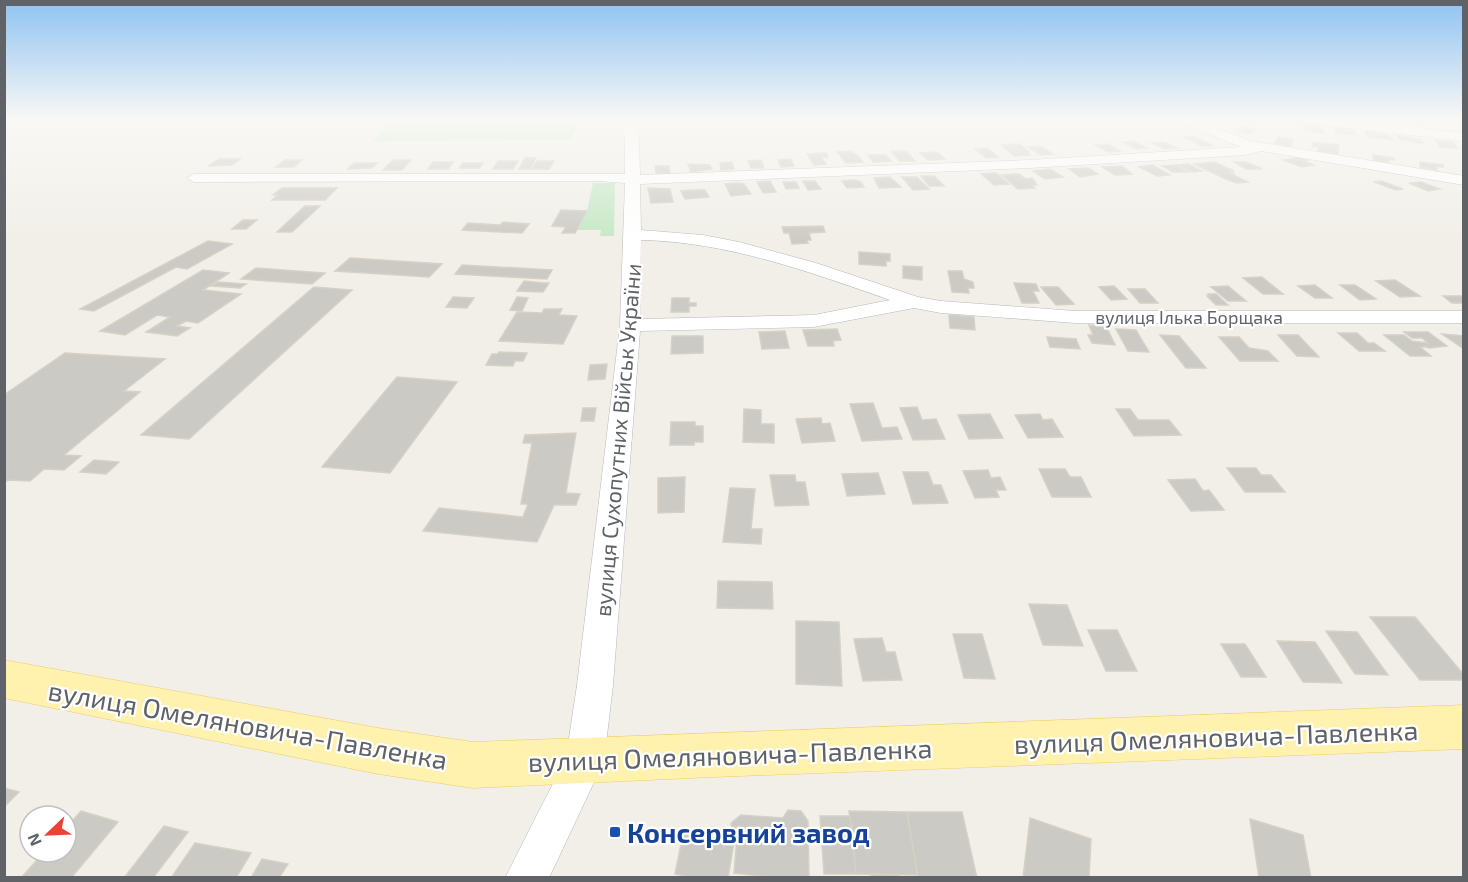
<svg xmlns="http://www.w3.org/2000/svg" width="1468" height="882" font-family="'Exo 2',sans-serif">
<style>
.green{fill:#c5e8c5}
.building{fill:#cccac5;stroke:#d6d1c6;stroke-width:1.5}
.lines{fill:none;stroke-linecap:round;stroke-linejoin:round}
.minor-casing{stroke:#b5b8bc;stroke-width:1}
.major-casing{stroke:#f2c960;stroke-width:1}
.minor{fill:#fff;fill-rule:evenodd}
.major{fill:#fff2af;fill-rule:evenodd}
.transit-dot{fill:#1a4fb4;stroke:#fff;stroke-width:2}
.labels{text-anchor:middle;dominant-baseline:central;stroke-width:4.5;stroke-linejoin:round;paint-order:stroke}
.far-street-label{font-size:18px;fill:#5f6368;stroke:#fff}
.street-label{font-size:22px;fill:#5f6368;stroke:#fff}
.near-street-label{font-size:27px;fill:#5f6368;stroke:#fff}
.near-transit-label{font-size:27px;font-weight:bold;fill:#164399;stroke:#fff;text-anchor:start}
</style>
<rect width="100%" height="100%" fill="#f1efe8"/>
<!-- green -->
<g class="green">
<path d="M395,119h185l-9,21 -199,1z"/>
<path d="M593,183h22l-1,53h-14l1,-6h-24l10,-19z"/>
</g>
<!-- building -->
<g class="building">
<path d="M1302,123l19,3 2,7 -19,-3z"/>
<path d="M1240,126l17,3 -8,5 -13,-4z"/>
<path d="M1334,128l16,2 6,2 1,3 -22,-2z"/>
<path d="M1364,130l24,5 5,5 -25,-3z"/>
<path d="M1397,135l24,5 2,3 -23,-3z"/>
<path d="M1193,136l5,2 15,8h-11l-18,-9z"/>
<path d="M1278,137l15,2 -3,8 -15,-4z"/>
<path d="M1435,140l18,2 4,6 -17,-1z"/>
<path d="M1134,141l13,7 -11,1 -13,-7z"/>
<path d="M1164,142l13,6 -13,1 -12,-6z"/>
<path d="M1313,142l26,3 -1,9 -20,-3v-4h-6z"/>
<path d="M1020,144l8,7 1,2h-2l3,2 -16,1 -13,-11z"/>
<path d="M1108,144l12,7 -12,1 -13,-7z"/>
<path d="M1040,146l13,8 -12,1 -13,-8z"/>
<path d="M987,148l11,9 -12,1 -11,-9z"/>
<path d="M850,151l7,4 6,7 -17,1 -9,-11z"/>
<path d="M891,151h15l9,10h-15z"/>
<path d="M937,152l8,7 -17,1 -8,-7z"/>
<path d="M826,153l2,4h-7l5,7 -12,1 -7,-11z"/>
<path d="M868,155h18l5,6 -18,1z"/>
<path d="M1373,155l21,3v2l-6,-1 1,3 -15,-2z"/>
<path d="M1301,157l7,3 -5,1 11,4 -12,2 -19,-7z"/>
<path d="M525,158h11l-6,11h-11z"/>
<path d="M219,159h21l-8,6 -23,1z"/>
<path d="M791,159l3,7 -13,1 -3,-7z"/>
<path d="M285,160h17l-8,7h-18z"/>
<path d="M393,160h18l-9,10h-19z"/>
<path d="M761,160l3,8h-13l-3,-7z"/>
<path d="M498,161h20l-5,8h-20z"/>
<path d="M537,161h17l-5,8h-17z"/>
<path d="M433,162h20l-5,7h-20z"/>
<path d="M732,162l2,7 -13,1 -1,-7z"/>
<path d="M1214,162l20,9h-5l6,3h-4l17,8 -11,1 -9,-3 -34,-16z"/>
<path d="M1234,162h12l16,7h-16z"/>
<path d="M1420,162l23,3v2l-6,-1v4l-17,-3z"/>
<path d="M354,163h23l-5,5 -24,1z"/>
<path d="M463,163h20l-4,5h-20z"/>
<path d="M688,164l22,1 2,4 -21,3z"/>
<path d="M1188,164l14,7 -10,1 -14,-7z"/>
<path d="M1152,165l18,10 -13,1 -18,-9z"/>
<path d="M1177,165l11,7h-15l-11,-6z"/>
<path d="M655,166h14l1,7h-14z"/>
<path d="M1122,166l10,8 -17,1 -13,-8z"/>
<path d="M1089,168l9,6 -18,3 -11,-8z"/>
<path d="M1050,169l13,8 -18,2 -12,-8z"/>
<path d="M996,173l13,11 -15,1 -13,-11z"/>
<path d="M1019,174l7,5 6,-1 5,7h-5l3,3 -17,1 -17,-14z"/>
<path d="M921,176h13l10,10h-15z"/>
<path d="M890,177l11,10 -22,1 -5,-10z"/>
<path d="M902,177h15l12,12 -16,1z"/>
<path d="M855,180l6,2 3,5 -17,1 -5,-7z"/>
<path d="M770,181l6,11 -13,1 -6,-11z"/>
<path d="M803,181h12l6,8 -13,1z"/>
<path d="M1381,181l22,8 -7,1 -22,-8z"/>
<path d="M783,182h13l3,6 -13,1z"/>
<path d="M1421,182l19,7 -12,2 -19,-8z"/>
<path d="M739,183l5,1 7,10 -20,2 -6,-12z"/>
<path d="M282,188h55l-12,12h-53l6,-5h-5z"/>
<path d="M648,188l22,1 3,13 -22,1z"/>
<path d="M691,190h14l4,7 -24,2 -4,-8z"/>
<path d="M305,206h15l-28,26h-15z"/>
<path d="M561,210l26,1 -12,22h-13l4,-6 -14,-1z"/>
<path d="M243,220h14l-11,9h-14z"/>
<path d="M503,222l26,2 -7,9 -60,-3 6,-7 32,2z"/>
<path d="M823,226l2,6 -16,1 2,7h-4l1,3 -16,1 -3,-11h-5l-2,-6z"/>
<path d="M208,241l24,3 -45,25 -11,-2 -82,44 -14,-2z"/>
<path d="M859,252l31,2v7h-4v5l-27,-2z"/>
<path d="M350,258l92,6 -13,13 -94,-6z"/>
<path d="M462,265l90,5 -5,9 -92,-5z"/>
<path d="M903,266l19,1v13l-19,-2z"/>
<path d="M256,268l69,5 -13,11 -71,-5z"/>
<path d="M203,270l26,3 -26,17 38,4 -43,29 -12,-2 -9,5 13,2 -13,8 -31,-4 24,-15 -13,-2 -32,20 -25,-4z"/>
<path d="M948,271h14l2,8 9,3 1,6h-6l1,5 -17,-1z"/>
<path d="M1262,277l21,17h-20l-20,-16z"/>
<path d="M1395,280l25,16 -20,1 -24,-16z"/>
<path d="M524,281l20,2h5l-6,9 -26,-1z"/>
<path d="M218,282l28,2 -6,4 -29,-2z"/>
<path d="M1014,283l22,1 3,7h-6l6,12h-17z"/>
<path d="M1315,285l17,13h-17l-17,-12z"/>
<path d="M1340,285h15l21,14 -16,1z"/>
<path d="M1114,286l13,13 -16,1 -12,-13z"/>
<path d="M1228,286l18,15h-18l-17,-14z"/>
<path d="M314,287l38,3 -163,149 -48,-4z"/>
<path d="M1041,287h17l16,17 -18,1z"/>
<path d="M1128,289h17l13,14h-18z"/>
<path d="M1208,294h8l12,11h-12l-9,-9h3z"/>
<path d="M1443,296h21v7h-12z"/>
<path d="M453,297l21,1 -7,10 -21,-1z"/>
<path d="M517,297l11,1 -6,13 -12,-1z"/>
<path d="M672,298h17v5h7v3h-7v6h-18z"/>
<path d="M544,309h18l-3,6 18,1 -14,28 -64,-3 18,-29 25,1z"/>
<path d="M949,315l25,2 1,13 -25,-2z"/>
<path d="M1089,325l17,1 9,19 -23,-2 -4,-8h5z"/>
<path d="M837,329l4,11 -8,1 1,5h-26l-5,-16z"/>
<path d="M1116,329l20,1 13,22 -21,-1z"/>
<path d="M785,331l4,17 -27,1 -3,-17z"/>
<path d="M1404,332h24l19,14 -18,2 -5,-2 1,1h-5l11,9h-21l-26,-21h20l8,6 16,2 -6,-5h-10z"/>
<path d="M1338,333h19l11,10h6l11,8h-26z"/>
<path d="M1442,334l22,2v13z"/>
<path d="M1160,335l19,1 27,32h-20z"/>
<path d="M1278,335h20l21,22 -22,-1z"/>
<path d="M672,336h31v17l-32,1z"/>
<path d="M1047,337l29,2 4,10 -30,-2z"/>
<path d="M1219,337h20l10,11 19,3 10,10h-38z"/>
<path d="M499,352l28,1 -4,8h-8l-2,5 -27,-1 6,-11h6z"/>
<path d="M65,353l100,6 -41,32 16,1 -76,63 17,1 -17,14 -20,-1 -14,12 -22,-1 -4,3v-88z"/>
<path d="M607,364l-2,15 -17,1 2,-15z"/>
<path d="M397,377l60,5 -67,91 -68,-6z"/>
<path d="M873,403l9,25 15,-1 5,12 -40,2 -12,-37z"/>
<path d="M917,407l5,13 14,-1 9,20 -32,1 -13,-32z"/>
<path d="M583,408h13l-2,13h-13z"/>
<path d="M744,409l17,1v14h13v19l-31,-1z"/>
<path d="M1116,409h14l8,11h31l12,15 -47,1z"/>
<path d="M990,414l13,24 -34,1 -11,-24z"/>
<path d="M1040,414l3,6 9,-1 11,18 -35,1 -13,-23z"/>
<path d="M821,418l1,6 8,-1 5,18 -33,2 -6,-24z"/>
<path d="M671,422h24v4h8v16h-9v3h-24z"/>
<path d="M576,433l-10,60 14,1 -4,11h-22l-17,37 -114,-11 16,-23 84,9 5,-13h-7l11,-61h-9l2,-8z"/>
<path d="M94,460l25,2 -13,12 -26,-2z"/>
<path d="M1227,468h29l5,7h10l14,17h-40z"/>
<path d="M1039,469h26l5,8h11l10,20h-39z"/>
<path d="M988,470l3,8 9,-1 6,13h-10l3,7 -24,1 -12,-27z"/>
<path d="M903,472h25l5,13h8l7,18 -35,1z"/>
<path d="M878,473l7,21 -38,2 -5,-22z"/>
<path d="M770,475h25l1,7h9l4,23 -34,1z"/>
<path d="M685,477l-1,35 -26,1v-35z"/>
<path d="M1195,479l8,12 6,-1 15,20 -33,1 -23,-31z"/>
<path d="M730,488l25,1 -4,40h11l-1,15 -38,-2z"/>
<path d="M718,581l54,1 1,27 -56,-1z"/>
<path d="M1029,604l38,1 16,41 -40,-1z"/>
<path d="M1370,617h45l49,58v5h-44z"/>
<path d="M796,621l43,1 3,64 -46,-2z"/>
<path d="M1088,630h29l20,41h-31z"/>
<path d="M1326,631l31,1 31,43 -33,-1z"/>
<path d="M953,634h29l13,45 -31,-1z"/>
<path d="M882,638l4,14h9l7,28 -39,1 -9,-42z"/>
<path d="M1277,641l38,1 27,41 -39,-1z"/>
<path d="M1221,644h24l21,33h-25z"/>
<path d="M4,788l15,4 -15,15z"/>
<path d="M788,810l13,1 7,10 1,57h-29l-46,-5 3,-36 -5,-4 -1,-10 10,-8 42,3z"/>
<path d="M81,811l37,11 -47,56h-50l23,-26h22v-24z"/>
<path d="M849,811l58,1 11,63 -62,-1z"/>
<path d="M907,812h55l15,66h-59z"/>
<path d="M820,816h30l6,58h-32z"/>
<path d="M1030,818l61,21 -2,39h-66z"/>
<path d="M1250,819l53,16 8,43h-52z"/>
<path d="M164,826l24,6 -35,46h-29z"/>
<path d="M683,834l51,8 -6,36h-33l-20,-4z"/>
<path d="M195,843l56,10 -15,25h-65z"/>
<path d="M262,859l26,5 -9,14h-28z"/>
<path d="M871,874l28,1v3h-28z"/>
</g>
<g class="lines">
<!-- minor casing -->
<g class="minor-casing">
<g id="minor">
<path d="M621,119h12l6,19 1,37 390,-15 211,-13 -67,-28h18l59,22 213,35v9l-203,-34 -16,4 -215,13 -390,16 1,46 62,5 36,7 77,21 102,34 23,4 134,10h389v12h-389l-134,-10 -27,-5 -100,19 -174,4 -27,354 -9,76 -55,117h-44l61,-120 11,-73 43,-360 5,-142 -27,-2 -404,1 -7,-4 7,-4h431v-36zM641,240c88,2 168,32 249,60l-76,15 -174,4z"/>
<path d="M1297,119h40l127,14v8l-161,-18z"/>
</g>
</g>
<!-- major casing -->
<g class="major-casing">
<path id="major" d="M4,660l374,68 95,14 991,-37v44l-751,28 -240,11 -95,-14 -374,-76z"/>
</g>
<!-- minor -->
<use href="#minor" class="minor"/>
<!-- major -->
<use href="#major" class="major"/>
</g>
<!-- sky -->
<linearGradient id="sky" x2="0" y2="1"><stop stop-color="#8fc3f1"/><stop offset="0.49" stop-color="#f9f8f5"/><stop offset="1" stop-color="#f9f8f5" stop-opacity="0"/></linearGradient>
<rect width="1468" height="243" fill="url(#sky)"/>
<!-- markers -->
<rect class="transit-dot" x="609" y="826" width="12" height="12" rx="3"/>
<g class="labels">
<!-- far-street labels -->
<g class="far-street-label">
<text x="1189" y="317">вулиця Ілька Борщака</text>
</g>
<!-- street labels -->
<g class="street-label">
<text transform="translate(617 440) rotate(-85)">вулиця Сухопутних Військ України</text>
</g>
<!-- near-street labels -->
<g class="near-street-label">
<text transform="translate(248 724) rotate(10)">вулиця Омеляновича-Павленка</text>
<text transform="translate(1216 736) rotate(-2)">вулиця Омеляновича-Павленка</text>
<text transform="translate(730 754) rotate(-2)">вулиця Омеляновича-Павленка</text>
</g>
<!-- near-transit labels -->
<g class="near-transit-label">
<text x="627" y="832">Консервний завод</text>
</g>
</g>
<!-- border -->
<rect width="1468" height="882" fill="none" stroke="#5f6368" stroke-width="12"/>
<!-- north arrow -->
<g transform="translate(48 834) rotate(247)"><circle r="28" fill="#ffffff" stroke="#bfc1c3" stroke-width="1.5"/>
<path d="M0-4.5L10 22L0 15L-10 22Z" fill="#ea4335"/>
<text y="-9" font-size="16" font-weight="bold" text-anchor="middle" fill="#5f6368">N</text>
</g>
</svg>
